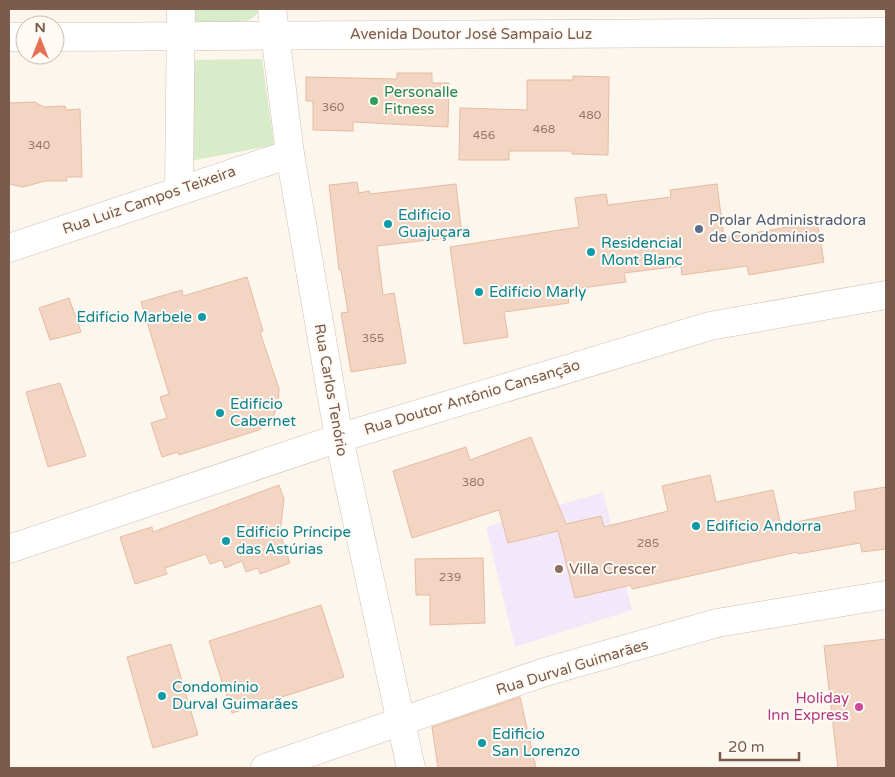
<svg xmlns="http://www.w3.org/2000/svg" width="895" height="777" font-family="'Varela Round',sans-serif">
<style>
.education{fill:#f3e8fa}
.green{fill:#d8ecc9}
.building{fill:#f3d5c3;stroke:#e6bba3}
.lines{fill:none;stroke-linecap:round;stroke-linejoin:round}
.minor-casing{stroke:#d1beb0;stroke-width:29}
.minor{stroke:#fff;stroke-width:28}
.leisure-dot{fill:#2e9e5b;stroke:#fffaf3;stroke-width:2}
.culture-dot{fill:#0f9aa8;stroke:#fffaf3;stroke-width:2}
.service-dot{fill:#5c6f8a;stroke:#fffaf3;stroke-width:2}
.education-dot{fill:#8d6e63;stroke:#fffaf3;stroke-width:2}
.hotel-dot{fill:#d1479c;stroke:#fffaf3;stroke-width:2}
.labels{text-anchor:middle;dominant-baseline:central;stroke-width:4;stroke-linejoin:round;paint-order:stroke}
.number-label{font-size:12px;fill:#987a6a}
.street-label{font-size:15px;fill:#7a5c4d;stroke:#fffaf3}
.leisure-label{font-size:15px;fill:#27864d;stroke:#fffaf3;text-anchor:start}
.culture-label{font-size:15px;fill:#0d838f;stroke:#fffaf3;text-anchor:start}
.service-label{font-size:15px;fill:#4e5e75;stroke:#fffaf3;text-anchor:start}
.education-label{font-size:15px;fill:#785e54;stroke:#fffaf3;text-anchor:start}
.hotel-label{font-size:15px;fill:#b23c85;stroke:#fffaf3;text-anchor:end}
</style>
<rect width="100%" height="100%" fill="#fdf6ec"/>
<!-- education -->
<path class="education" d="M603,492l29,118 -117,37 -29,-120z"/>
<!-- green -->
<g class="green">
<path d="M186,9h72l1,3c-19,19 -51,19 -73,5z"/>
<path d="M262,59l12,86 -89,17 1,-102z"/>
</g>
<!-- building -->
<g class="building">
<path d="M397,73h35v10h17l-1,44 -95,-5v9l-40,-1v-29h-7v-24l91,2z"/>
<path d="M573,76l36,1 -1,78 -36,-1v-3h-63v9h-50l1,-52 67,2v-30h46z"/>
<path d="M35,102l9,5 21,-1 1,4 14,-1 2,68h-16l1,4h-22l-22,6 -14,-3v-81z"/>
<path d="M357,182l2,11 10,-2 1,3 86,-10 6,52 -85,10 6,49 11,-2 12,70 -55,9 -10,-59 7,-1 -7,-42h-2l-10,-85z"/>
<path d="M717,184l7,54 93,-16 7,40 -75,13 -2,-9 -65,9 -1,-9 -57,7 2,9 -59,8 2,13 -65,9 4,25 -44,7 -14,-97 129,-20 -4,-29 31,-4 2,11 63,-8 -1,-7z"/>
<path d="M247,277l16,54 -3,1 19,57 -1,18 -7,13 -12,10 -80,25 -1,-3 -16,5 -11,-34 16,-5 -7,-21 9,-3 -28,-92 41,-12 1,6z"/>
<path d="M69,298l12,34 -31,8 -11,-32z"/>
<path d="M60,383l26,73 -38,11 -22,-75z"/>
<path d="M531,437l35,87 35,-8 3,11 64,-16 -6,-25 48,-11 6,27 57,-12 8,35 75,-15 -2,-18 32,-5v62l-24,3 -2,-9 -62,11 -1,-2 -165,37 -1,-4 -56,13 -17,-67 -50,12 -9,-33 -87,28 -19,-67 73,-24 4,13z"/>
<path d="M279,485l5,14 -4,34 10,30 -30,11 -2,-6 -12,4 -4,-11 -17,7 -3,-8 -12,4 -4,-10 -41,14 2,6 -32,10 -15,-47 32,-10 1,5z"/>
<path d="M483,558l2,65 -55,2v-30h-14l-1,-36z"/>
<path d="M321,605l23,72 -112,36 -23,-72z"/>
<path d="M886,639v129h-48l-14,-122z"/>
<path d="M171,644l27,91 -45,13 -26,-91z"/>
<path d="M520,697l16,71h-98l-6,-41z"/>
</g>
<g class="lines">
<!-- minor casing -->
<g class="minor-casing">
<g id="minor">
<path d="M272,9l18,145 49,284 72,330"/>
<path d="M9,37h16"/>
<path d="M55,37l831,-5"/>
<path d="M179,190l2,-181"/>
<path d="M9,248l281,-94"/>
<path d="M9,549l330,-111 371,-112 176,-31"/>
<path d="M265,768l280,-96 172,-49 169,-28"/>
</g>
</g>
<!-- minor -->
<use href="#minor" class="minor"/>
</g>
<!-- markers -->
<circle class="leisure-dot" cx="374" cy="101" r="5"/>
<g class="culture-dot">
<circle cx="388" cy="224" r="5"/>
<circle cx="591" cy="252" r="5"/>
<circle cx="479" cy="292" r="5"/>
<circle cx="202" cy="317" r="5"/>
<circle cx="220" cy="413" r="5"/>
<circle cx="696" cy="526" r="5"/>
<circle cx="226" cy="541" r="5"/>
<circle cx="162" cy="696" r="5"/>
<circle cx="482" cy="743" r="5"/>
</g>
<circle class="service-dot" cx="699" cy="229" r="5"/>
<circle class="education-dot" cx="559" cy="569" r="5"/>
<circle class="hotel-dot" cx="859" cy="707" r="5"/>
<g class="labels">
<!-- number labels -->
<g class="number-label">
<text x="333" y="107">360</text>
<text x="590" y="115">480</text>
<text x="544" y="129">468</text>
<text x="484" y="135">456</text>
<text x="39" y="145">340</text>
<text x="373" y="338">355</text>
<text x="473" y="482">380</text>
<text x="648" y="543">285</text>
<text x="450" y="577">239</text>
</g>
<!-- street labels -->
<g class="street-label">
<text x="471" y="34">Avenida Doutor José Sampaio Luz</text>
<text transform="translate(149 200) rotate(-19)">Rua Luiz Campos Teixeira</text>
<text transform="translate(331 390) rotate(80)">Rua Carlos Tenório</text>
<text transform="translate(472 397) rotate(-17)">Rua Doutor Antônio Cansanção</text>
<text transform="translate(572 667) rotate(-17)">Rua Durval Guimarães</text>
</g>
<!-- leisure labels -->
<g class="leisure-label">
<text x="384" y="92">Personalle<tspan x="384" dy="17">Fitness</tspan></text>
</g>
<!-- culture labels -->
<g class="culture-label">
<text x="398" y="215">Edifício<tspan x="398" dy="17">Guajuçara</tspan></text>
<text x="601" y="243">Residencial<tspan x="601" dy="17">Mont Blanc</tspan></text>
<text x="489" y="292">Edifício Marly</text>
<text x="192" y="317" text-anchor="end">Edifício Marbele</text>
<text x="230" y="404">Edifício<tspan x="230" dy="17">Cabernet</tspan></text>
<text x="706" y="526">Edifício Andorra</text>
<text x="236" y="532">Edifício Príncipe<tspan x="236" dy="17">das Astúrias</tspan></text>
<text x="172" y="687">Condomínio<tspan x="172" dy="17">Durval Guimarães</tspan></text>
<text x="492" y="734">Edificio<tspan x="492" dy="17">San Lorenzo</tspan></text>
</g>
<!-- service labels -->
<g class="service-label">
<text x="709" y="220">Prolar Administradora<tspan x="709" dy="17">de Condomínios</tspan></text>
</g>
<!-- education labels -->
<g class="education-label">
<text x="569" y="569">Villa Crescer</text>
</g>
<!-- hotel labels -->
<g class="hotel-label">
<text x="849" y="698">Holiday<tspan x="849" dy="17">Inn Express</tspan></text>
</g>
</g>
<!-- border -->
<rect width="895" height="777" fill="none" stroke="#7a5c4d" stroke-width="20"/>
<!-- north arrow -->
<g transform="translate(40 40)"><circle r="24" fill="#fffaf3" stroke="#cabbb1"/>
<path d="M0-4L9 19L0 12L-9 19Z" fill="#e76f51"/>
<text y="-8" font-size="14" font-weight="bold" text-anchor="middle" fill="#7a5c4d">N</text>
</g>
<!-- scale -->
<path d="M720 752v8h79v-8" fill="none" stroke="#7a5c4d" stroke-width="2.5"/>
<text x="728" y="752" font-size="15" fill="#7a5c4d" stroke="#fffaf3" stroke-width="4" paint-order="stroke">20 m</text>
</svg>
